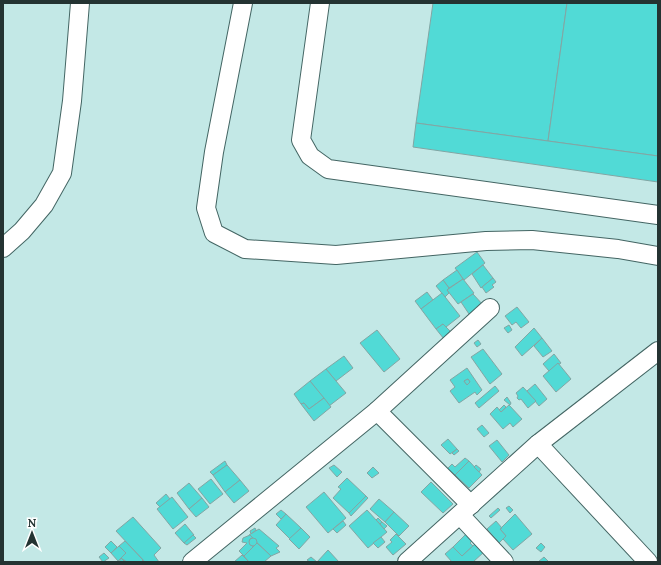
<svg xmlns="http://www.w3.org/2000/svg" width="661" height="565" font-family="Lora,serif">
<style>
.building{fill:#51dad6;stroke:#82a6a4;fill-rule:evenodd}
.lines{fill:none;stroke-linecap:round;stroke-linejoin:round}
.minor-casing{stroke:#436563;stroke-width:20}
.minor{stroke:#fff;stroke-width:18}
</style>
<rect width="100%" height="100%" fill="#c3e8e6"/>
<!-- building -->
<g class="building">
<path d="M433,3h134l-19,138 -132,-18z"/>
<path d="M567,3h91v153l-110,-15z"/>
<path d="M416,123l242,33v26l-245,-35z"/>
<path d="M477,252l8,11 -21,17 -9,-12z"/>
<path d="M483,265l10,13 -12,10 -9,-14z"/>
<path d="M457,270l6,9 -14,9 -6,-8z"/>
<path d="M493,278l3,4 -4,3 2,2 -8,6 -4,-6z"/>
<path d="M463,279l11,14 -16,11 -11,-14z"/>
<path d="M443,280l6,8 -2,2 2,3 -4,4 -9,-11z"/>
<path d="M427,292l6,8 -12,9 -6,-8z"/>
<path d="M442,293l18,23 -14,11 -3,-3 -7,5 -15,-20z"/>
<path d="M473,294l11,12 -13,11 -10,-15z"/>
<path d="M517,307l12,15 -8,6 -5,-6 -4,3 -7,-9z"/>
<path d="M443,324l9,9 -8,6 -8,-10z"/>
<path d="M509,325l3,5 -4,3 -4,-5z"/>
<path d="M534,328l8,10 -20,18 -7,-9z"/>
<path d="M377,330l23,29 -16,13 -24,-29z"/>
<path d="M542,338l10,13 -9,6 -9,-11z"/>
<path d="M478,340l3,4 -4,3 -3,-4z"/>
<path d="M483,349l19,25 -12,10 -19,-27z"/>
<path d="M554,354l7,9 -12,8 -6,-7z"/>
<path d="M344,356l9,12 -17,13 -10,-12z"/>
<path d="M558,363l13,16 -15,13 -13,-16z"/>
<path d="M467,368l15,22 -5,5 -2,-3 -16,11 -9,-12 5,-4 -5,-7zM468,379l2,3 -3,3 -3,-4z"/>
<path d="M326,369l20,24 -17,13 -19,-25z"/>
<path d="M468,379l2,3 -3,3 -3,-4z"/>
<path d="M310,381l14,17 -15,11 -5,-6 -3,1 -7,-10z"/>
<path d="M535,384l12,15 -8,7 -12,-15z"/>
<path d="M495,386l4,5 -20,17 -4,-5z"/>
<path d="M523,387l13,14 -8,7 -7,-9 -2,1 -2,-2 1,-2 -2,-3z"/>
<path d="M507,397l4,6 -1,2 -6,-5z"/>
<path d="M324,398l7,9 -17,14 -13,-17 3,-1 5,6z"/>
<path d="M504,405l2,2 -5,5 -2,-2z"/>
<path d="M509,405l13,14 -9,8 -3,-4 -7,6 -13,-15 7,-7 4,5z"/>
<path d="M482,425l7,8 -5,4 -7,-8z"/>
<path d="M448,439l9,10 -7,5 -9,-9z"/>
<path d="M497,440l12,15 -7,7 -13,-16z"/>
<path d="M457,449l2,2 -5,4 -2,-2z"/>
<path d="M465,458l4,3 -14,14 -8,-6 5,-5 3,3z"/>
<path d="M225,461l2,4 -14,10 -3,-3z"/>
<path d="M469,461l13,14 -13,13 -14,-13z"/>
<path d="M227,465l13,15 -15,12 -12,-17z"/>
<path d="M334,465l8,7 -5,5 -8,-9z"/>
<path d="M476,465l5,4 -2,3 -5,-5z"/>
<path d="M373,467l6,6 -7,5 -5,-5z"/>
<path d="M347,478l19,18 -17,17 -16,-15 8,-9 -3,-2z"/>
<path d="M211,479l12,15 -13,10 -12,-15z"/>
<path d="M240,480l9,11 -15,12 -9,-11z"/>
<path d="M431,482l22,22 -10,9 -22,-21z"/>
<path d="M189,483l13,15 -13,11 -12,-16z"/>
<path d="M324,492l22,26 -18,15 -22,-26z"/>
<path d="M166,494l4,5 -10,8 -4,-4z"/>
<path d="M366,496l2,2 -17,18 -2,-3z"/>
<path d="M172,497l16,20 -15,12 -16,-20z"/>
<path d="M202,498l7,9 -13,10 -7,-8z"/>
<path d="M379,499l15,13 -9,10 -15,-13z"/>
<path d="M509,506l4,4 -3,3 -4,-5z"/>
<path d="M498,508l2,2 -9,8 -2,-2z"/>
<path d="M281,510l5,4 -5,5 -5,-5z"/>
<path d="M367,510l20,22 -19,16 -19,-22z"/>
<path d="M394,512l15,14 -10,10 -14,-14z"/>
<path d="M286,514l15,14 -11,11 -14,-14z"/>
<path d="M515,514l17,20 -19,16 -10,-11 3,-3 -6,-7z"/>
<path d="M133,517l28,31 -7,7 5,7h-14l-29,-31z"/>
<path d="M378,518l4,4 -2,2 -4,-4z"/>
<path d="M343,521l3,4 -9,8 -4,-4z"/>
<path d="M496,521l6,7 -2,1 6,7 -7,7 -12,-14z"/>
<path d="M382,522l5,4 -3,3 -4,-5z"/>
<path d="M185,524l9,11 -10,8 -9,-10z"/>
<path d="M255,528l1,2 -5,4 -1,-3z"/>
<path d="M301,528l9,9 -11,12 -10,-10z"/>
<path d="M259,529l20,17 -3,2 4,4 -9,4 -22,-21z"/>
<path d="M470,530l6,7 -6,6 3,3 -11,10 -9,-9z"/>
<path d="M396,534l10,10 -13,11 -7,-8 6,-5 -2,-2z"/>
<path d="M193,535l3,3 -9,7 -3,-2z"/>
<path d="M250,535l4,4 -3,-1 -2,3 4,6 -9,9 -5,-5 8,-8 -5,-1 1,-4z"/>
<path d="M381,537l4,5 -7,6 -5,-5z"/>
<circle cx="253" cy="542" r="4"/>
<path d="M111,541l6,6 -6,6 -6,-6z"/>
<path d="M125,541l18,19 -2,2h-14l-6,-4 5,-5 -7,-7z"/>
<path d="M257,543l14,13 -7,6h-15l-5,-6z"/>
<path d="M541,543l4,4 -4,5 -5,-4z"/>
<path d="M475,544l9,8 -11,10h-21l-7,-8 8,-7 9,9z"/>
<path d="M119,546l7,7 -8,8 -7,-8z"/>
<path d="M328,550l11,12h-29l-3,-2 4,-3 6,5z"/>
<path d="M104,553l5,5 -6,4 -4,-5z"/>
<path d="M242,555l7,7h-15z"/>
<path d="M544,557l5,5h-11z"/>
<path d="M121,558l3,3 3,1h-8z"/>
</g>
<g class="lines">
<!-- minor casing -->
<g class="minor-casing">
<g id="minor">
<path d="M243,3l-29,149 -8,56 8,25 31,16 91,6 150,-14 46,-1 86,9 40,7"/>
<path d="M320,3l-19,137 9,16 18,13 330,46"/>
<path d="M3,248l19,-17 22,-26 18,-32 10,-72 8,-98"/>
<path d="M377,411l113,-103"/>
<path d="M538,444l110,118"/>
<path d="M460,515l44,47"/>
<path d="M192,562l185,-151 94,94"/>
<path d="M407,562l131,-118 120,-93"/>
</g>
</g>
<!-- minor -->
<use href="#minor" class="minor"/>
</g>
<!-- border -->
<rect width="661" height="565" fill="none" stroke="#243332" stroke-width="8"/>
<!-- north arrow -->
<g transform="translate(32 533)" stroke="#ffffff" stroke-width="3" paint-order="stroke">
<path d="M0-3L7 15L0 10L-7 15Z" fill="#243332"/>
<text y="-6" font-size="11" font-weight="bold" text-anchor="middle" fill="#243332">N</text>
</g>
</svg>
